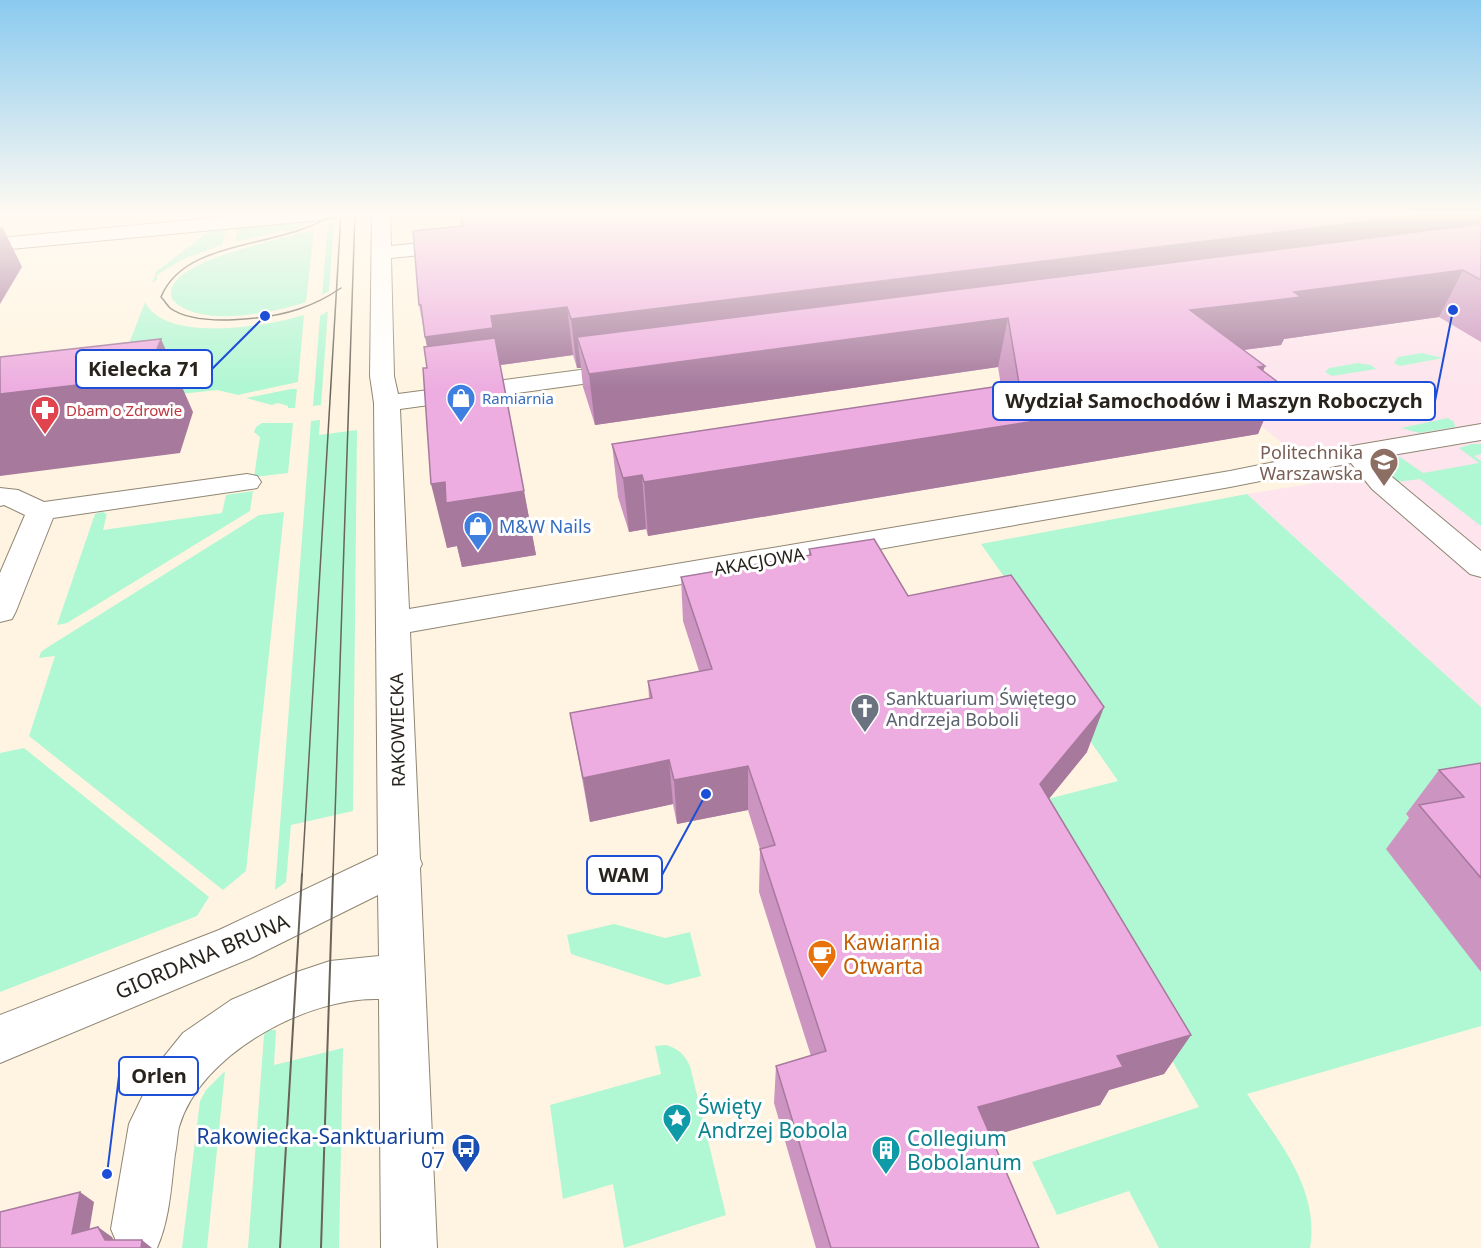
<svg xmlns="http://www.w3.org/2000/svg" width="1481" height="1248" font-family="'Noto Sans',sans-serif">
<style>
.education{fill:#fde4ed}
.green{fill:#b0f7d3}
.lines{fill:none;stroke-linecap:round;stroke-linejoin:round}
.minor-casing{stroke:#8f8674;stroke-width:2}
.minor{fill:#fff;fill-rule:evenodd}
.tram-far1{stroke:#696358;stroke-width:1.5}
.tram{stroke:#696358;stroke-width:2}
.wall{fill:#cc95c1}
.shaded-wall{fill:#a6799d}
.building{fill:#edade0;stroke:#a6799d;stroke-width:1.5}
.labels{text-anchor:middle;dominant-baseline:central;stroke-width:6;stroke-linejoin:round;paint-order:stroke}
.far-shop-label{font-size:15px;fill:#366cbe;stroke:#fff;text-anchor:start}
.far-health-label{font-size:15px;fill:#be3a42;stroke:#fff;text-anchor:start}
.education-label{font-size:18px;fill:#785e54;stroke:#fff;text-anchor:end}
.shop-label{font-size:18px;fill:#366cbe;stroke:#fff;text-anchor:start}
.street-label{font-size:18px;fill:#28241d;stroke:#fff}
.worship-label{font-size:18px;fill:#5b616d;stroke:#fff;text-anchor:start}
.near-food-label{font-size:21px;fill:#c56008;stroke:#fff;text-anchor:start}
.near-street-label{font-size:21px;fill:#28241d;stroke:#fff}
.near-culture-label{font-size:21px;fill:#0d838f;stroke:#fff;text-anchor:start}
.near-transit-label{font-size:21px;fill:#164399;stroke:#fff;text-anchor:end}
.leader{fill:none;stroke:#1d4ed8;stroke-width:2}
.callout-dot{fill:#1d4ed8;stroke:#fff;stroke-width:2}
.callout{fill:#fff;stroke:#1d4ed8;stroke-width:2}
.callout-label{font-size:20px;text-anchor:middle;font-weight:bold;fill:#28241d}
</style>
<rect width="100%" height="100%" fill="#fff4e1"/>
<!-- education -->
<g class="education">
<path d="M418,213h189l-187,20z"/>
<path d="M1481,267v440l-234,-213 81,-13 -195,-161z"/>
</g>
<!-- green -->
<g class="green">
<path d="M314,221l-25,11 -6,-2 -48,12 3,-13z"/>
<path d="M334,221l-5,70 -7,4 6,-72z"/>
<path d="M314,229l-8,73c-32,11 -109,27 -134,-3 -14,-39 118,-60 142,-70z"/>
<path d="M226,230l-4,15 -41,15 -24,15 -1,3h2l-6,6 4,-12 53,-41z"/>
<path d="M145,302c21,42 123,24 159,13l-6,67 -60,13 -21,-5 -55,6 -32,-48v-7z"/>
<path d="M328,311l-7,94 -8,1 7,-90z"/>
<path d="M1422,353l21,5 -43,8 -6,-3 4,-6z"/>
<path d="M1358,363l13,2 5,4 -44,7 -7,-4 4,-4z"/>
<path d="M291,389h6l-2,19h-7v-2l-10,-3 -6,2 -26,-7z"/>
<path d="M1448,418l6,4 1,5 -36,6 -18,-5z"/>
<path d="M320,420l-1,15 38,-5 -4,381 -62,14 -5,57 -11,8 36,-469z"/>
<path d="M262,423h31l-5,50 -34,4 6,-40 -6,-5 2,-5z"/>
<path d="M1472,444h9v10l-7,2 7,5v65l-61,-47 -24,3 -6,-5 -5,-9 3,-7 12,-4 23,16 56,-10 -20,-15z"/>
<path d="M253,491l-3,20 -183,112 -10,2 38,-111 7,-2 5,2 -4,16 119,-17 4,-18z"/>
<path d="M1247,494l234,213v95l-75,13 22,26 53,131v54l-234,68c31,47 73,94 63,154h-151l-30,-57 -72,24 -25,-53 167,-55 -175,-302 94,-24 -93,-134 -11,-56 -33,-47z"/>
<path d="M284,512l-38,359 -23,19 -194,-154 26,-80 -16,2 2,-6 7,-5 211,-132z"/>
<path d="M24,748l185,149 -12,19 -197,76v-239z"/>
<path d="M614,924l51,14 25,-6 11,44 -34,9 -96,-31 -4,-19z"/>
<path d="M268,1030h8l-2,35 69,-17 -4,200h-91l16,-213z"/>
<path d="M666,1045c13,4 18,9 24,21l36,149 -102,33 -11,-64 -50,15 -13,-94 111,-31 -6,-28z"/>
<path d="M225,1071l-18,177h-25l18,-147 6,-11z"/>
</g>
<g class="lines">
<!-- minor casing -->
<g class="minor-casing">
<g id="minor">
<path d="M267,213h73l-3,4 -6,2 -331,31v-12z"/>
<path d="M372,213h18l1,33 69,-7 7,2 3,4 -3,4 -7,2 -69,7 3,118 4,18 228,-30 8,2 4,5 -4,5 -8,2 -226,31 9,200 821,-138 128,-26 123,-21v16l-106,18 17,19 89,74v26l-11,-3 -98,-85 -21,-26 -121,24 -820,145 10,227 2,5 -2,4 17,380h-56l-2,-249c-72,-2 -179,55 -200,128 -2,8 -2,19 -4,27 -4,32 -5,64 -18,94h-38l-8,-19 18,-105 29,-60 25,-31 48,-33 63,-27 36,-12 49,-5 -1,-61 -127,63 -251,105v-48l219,-85 159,-75 -4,-452 -4,-27z"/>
<path d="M247,474l10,2 4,6 -4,6 -204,30 -37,93 -4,8 -12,3v-49l25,-58 -21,-10 -4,1v-18l18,2 26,12z"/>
</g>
</g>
<!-- minor -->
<use href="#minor" class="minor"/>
<!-- tram-far1 -->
<g class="tram-far1">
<path d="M334,213c-48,37 -148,23 -173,84 3,3 6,8 9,11 27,20 99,11 129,1 15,-5 29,-12 42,-21"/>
<path d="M302,876l39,-663"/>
<path d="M333,876l22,-663"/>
</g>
<!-- tram -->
<g class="tram">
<path d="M280,1248l22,-374"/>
<path d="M321,1248l12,-374"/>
</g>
</g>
<!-- wall -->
<g class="wall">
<path d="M1481,213v129l-42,-25 -155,22 -3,6 -38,5 22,16 -2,5 16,12 -21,51 -610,102 -2,-7 -17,3 -11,-35 -6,-53 389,-58 -3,-19 -403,58 -12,-38 -2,-19h-4l-4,-13 -73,10 36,190 -74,12 -5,-21 -10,2 -20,-180v-22l-8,-41 44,-79z"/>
<path d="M809,549l99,47 179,156 -38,47 142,236 -27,39 -55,16 -9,15 -109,31 48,112h-223l-42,-145 2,-37 35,-10 -52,-164 1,-43 -12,-39 -71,14 -4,-20 -83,18 -20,-109 79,-15 -1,-17 51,-10 -16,-50 -2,-44 128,-22z"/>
<path d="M1481,763v209l-95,-123 23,-31 -3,-4 33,-44z"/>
</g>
<!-- shaded-wall -->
<g class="shaded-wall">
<path d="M1435,213h46v36l-904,88 4,31h-4l-6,-49z"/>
<path d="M2,226l20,41 -22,37v-75z"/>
<path d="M1463,270l-24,47 -155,22 -3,6 -107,14 16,-49 104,-18z"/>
<path d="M567,307l6,48 -73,10 -64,22 -11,-50 66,-21z"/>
<path d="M1008,318l-10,49 -403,58 -6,-51z"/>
<path d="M161,339l32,73 -13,41 -180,23v-82z"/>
<path d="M1265,366l-8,20 22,-3 -21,51 -610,102 -4,-54z"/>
<path d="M642,475l4,54 -17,3 -6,-54z"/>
<path d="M445,482l79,9 12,64 -74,12 -5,-21 -10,2 -16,-64z"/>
<path d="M1104,707l-17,45 -62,76 15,-44z"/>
<path d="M669,760l4,44 -83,18 -7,-44z"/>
<path d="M748,766v44l-71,14 -3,-44z"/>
<path d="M1191,1035l-27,39 -55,16 -9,15 -136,39 14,-37 139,-51z"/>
<path d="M80,1192l14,10 -7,42 -15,-10z"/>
<path d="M98,1227l14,10 6,11 -13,-8z"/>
<path d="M142,1240l10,8h-11z"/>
</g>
<!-- building -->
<g class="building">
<path d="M460,213h975l-864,106 -4,-12 -76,9 2,12 -68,9 -4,-32h-2l-6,-74 50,-5z"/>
<path d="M1481,224v56l-18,-10 -169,22 7,5 -111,13 75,56 -7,1 21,16 -635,99 -2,-7 -19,3 -11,-34 407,-61 -11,-65 -419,56 -12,-37z"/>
<path d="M495,338l29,153 -78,12 -1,-21 -14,2 -8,-116h4l-3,-21z"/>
<path d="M161,339l-15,38 -146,17v-37z"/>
<path d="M874,539l34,57 103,-21 93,132 -64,77 151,251 -74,21 6,11 -145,40 61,141h-208l-55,-182 50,-15 -66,-202 15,-4 -27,-79 -74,14 -5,-20 -86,18 -13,-65 82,-15 -4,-17 64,-12 -31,-92 130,-22 -2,-6z"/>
<path d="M1481,763v115l-62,-73 45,-8 -25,-27z"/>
<path d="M80,1192l-8,42 26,-7 7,13h37l-1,8h-141v-36z"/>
</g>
<!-- sky -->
<linearGradient id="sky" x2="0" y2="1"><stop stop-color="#8acaef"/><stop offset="0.55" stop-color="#fffaf2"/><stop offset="1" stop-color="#fffaf2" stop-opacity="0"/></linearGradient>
<rect width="1481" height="388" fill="url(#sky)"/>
<!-- icons -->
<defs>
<g id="shop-pin" transform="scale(1.5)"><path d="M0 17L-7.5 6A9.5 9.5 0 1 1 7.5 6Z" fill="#3f7fe0" stroke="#fff"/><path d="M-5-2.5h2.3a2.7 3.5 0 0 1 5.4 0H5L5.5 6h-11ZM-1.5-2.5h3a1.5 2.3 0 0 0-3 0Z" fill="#fff"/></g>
<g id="pharmacy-pin" transform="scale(1.5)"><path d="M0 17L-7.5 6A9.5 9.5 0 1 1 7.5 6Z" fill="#e0444e" stroke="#fff"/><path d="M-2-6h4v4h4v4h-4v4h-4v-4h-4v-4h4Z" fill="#fff"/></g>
<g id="university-pin" transform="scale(1.5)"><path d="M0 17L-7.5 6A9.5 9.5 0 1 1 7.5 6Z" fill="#8d6e63" stroke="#fff"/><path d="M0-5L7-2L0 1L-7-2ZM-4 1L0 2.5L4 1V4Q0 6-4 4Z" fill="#fff"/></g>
<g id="church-pin" transform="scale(1.5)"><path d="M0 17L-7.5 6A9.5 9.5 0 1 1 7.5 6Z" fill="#6b7280" stroke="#fff"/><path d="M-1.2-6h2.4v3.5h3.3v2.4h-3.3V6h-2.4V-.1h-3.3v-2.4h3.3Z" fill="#fff"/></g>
<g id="cafe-pin" transform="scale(1.5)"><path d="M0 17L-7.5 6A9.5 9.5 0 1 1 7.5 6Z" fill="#e8710a" stroke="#fff"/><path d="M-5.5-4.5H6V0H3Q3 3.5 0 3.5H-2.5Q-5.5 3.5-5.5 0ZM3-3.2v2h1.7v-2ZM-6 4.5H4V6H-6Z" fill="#fff"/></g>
<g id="sight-pin" transform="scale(1.5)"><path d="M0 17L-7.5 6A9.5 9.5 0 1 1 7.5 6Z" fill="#0f9aa8" stroke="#fff"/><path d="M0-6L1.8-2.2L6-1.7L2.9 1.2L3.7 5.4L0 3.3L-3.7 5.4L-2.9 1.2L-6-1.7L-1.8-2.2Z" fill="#fff"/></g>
<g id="bus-pin" transform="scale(1.5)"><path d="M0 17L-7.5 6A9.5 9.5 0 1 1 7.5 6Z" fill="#1a4fb4" stroke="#fff"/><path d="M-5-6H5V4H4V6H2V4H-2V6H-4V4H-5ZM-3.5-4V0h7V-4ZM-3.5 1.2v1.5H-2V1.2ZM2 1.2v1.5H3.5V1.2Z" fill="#fff"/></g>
<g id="building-pin" transform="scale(1.5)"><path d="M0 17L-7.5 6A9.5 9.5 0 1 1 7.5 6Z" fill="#0f9aa8" stroke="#fff"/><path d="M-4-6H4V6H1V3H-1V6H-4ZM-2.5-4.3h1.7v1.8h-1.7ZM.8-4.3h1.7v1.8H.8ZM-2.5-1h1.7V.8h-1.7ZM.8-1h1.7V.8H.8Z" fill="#fff"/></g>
</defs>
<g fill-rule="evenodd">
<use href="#shop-pin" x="461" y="398"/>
<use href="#pharmacy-pin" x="45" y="410"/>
<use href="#university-pin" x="1384" y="462"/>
<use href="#shop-pin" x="478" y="526"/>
<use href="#church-pin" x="865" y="708"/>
<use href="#cafe-pin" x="822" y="954"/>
<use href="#sight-pin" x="677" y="1118"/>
<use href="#bus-pin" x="466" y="1148"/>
<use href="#building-pin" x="886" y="1150"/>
</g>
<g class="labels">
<!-- far-shop labels -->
<g class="far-shop-label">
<text x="482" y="398">Ramiarnia</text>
</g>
<!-- far-health labels -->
<g class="far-health-label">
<text x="66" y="410">Dbam o Zdrowie</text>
</g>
<!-- education labels -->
<g class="education-label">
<text x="1363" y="452">Politechnika<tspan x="1363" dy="21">Warszawska</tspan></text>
</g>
<!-- shop labels -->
<g class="shop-label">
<text x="499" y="526">M&amp;W Nails</text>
</g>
<!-- street labels -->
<g class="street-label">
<text transform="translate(759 561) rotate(-10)">AKACJOWA</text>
<text transform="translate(397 730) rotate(-91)">RAKOWIECKA</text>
</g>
<!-- worship labels -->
<g class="worship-label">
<text x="886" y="698">Sanktuarium Świętego<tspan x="886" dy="21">Andrzeja Boboli</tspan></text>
</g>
<!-- near-food labels -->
<g class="near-food-label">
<text x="843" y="942">Kawiarnia<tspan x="843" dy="24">Otwarta</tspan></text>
</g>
<!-- near-street labels -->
<g class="near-street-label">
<text transform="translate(202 956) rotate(-23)">GIORDANA BRUNA</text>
</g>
<!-- near-culture labels -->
<g class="near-culture-label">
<text x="698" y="1106">Święty<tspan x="698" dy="24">Andrzej Bobola</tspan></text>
<text x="907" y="1138">Collegium<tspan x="907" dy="24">Bobolanum</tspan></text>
</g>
<!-- near-transit labels -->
<g class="near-transit-label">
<text x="445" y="1136">Rakowiecka-Sanktuarium<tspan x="445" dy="24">07</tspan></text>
</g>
</g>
<!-- callouts -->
<path class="leader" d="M265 316L212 369M1453 310L1435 401M706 794L662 875M107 1174L119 1076"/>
<g class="callout-dot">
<circle cx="265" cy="316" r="6"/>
<circle cx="1453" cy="310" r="6"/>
<circle cx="706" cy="794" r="6"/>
<circle cx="107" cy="1174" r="6"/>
</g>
<g class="callout">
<rect x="76" y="350" width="136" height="38" rx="6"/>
<rect x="993" y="382" width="442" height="38" rx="6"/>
<rect x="587" y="856" width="75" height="38" rx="6"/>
<rect x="119" y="1057" width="79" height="38" rx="6"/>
</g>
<g class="callout-label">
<text x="144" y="376">Kielecka 71</text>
<text x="1214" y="408">Wydział Samochodów i Maszyn Roboczych</text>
<text x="624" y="882">WAM</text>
<text x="159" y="1083">Orlen</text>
</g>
</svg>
